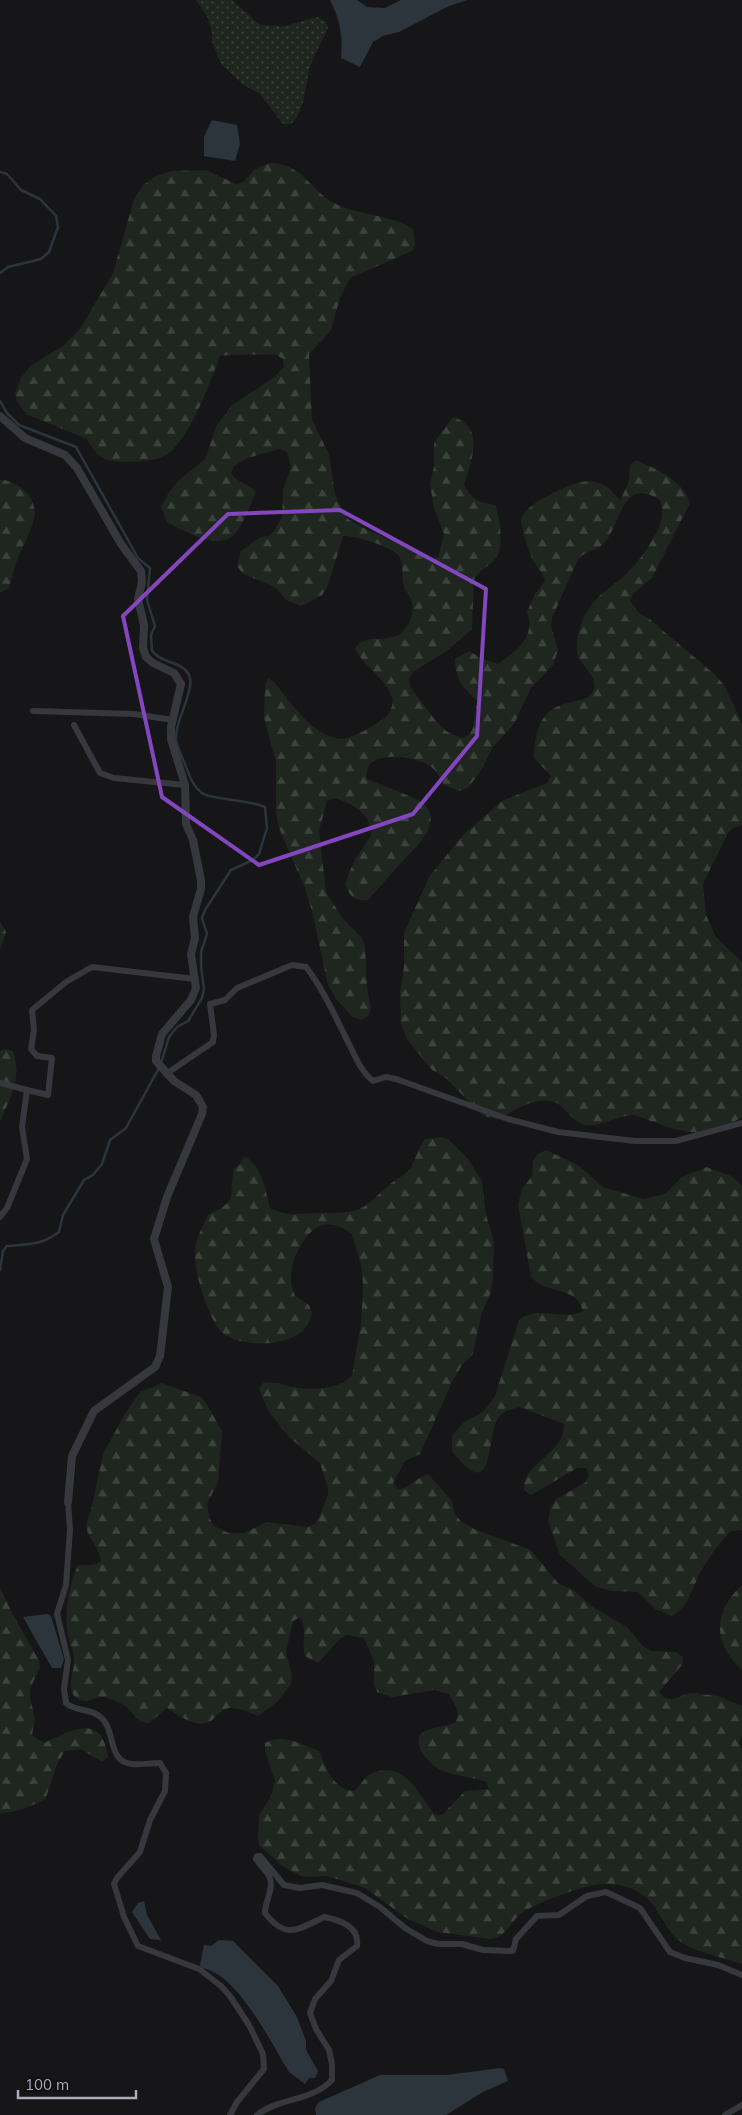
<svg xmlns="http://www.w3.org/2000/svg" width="742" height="2115" font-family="Mulish,sans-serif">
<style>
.grass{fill:url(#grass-dots)}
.forest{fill:url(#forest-firs)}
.water{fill:#2c353c}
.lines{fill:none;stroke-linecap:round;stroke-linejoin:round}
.stream{stroke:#2c353c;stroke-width:2.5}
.minor{stroke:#37383d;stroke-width:6}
.tertiary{stroke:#37383d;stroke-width:8}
.marked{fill:none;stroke:#8446be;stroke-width:4;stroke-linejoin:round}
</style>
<defs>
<pattern id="grass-dots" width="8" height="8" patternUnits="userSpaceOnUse" patternTransform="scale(1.25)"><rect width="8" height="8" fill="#1e261f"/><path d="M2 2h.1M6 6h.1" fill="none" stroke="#3c433d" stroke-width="1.8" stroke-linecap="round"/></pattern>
<pattern id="forest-firs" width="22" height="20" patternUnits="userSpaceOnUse" patternTransform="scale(1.25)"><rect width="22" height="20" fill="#1e261f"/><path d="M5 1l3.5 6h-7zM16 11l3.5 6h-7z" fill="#3c433d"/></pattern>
</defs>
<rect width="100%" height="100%" fill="#161618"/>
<!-- grass -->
<path class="grass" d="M196,0h36l28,25 25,1 32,-9 8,4 3,7c-6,15 -16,29 -19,44 -4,17 -5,40 -18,52h-8l-24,-31 -14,-7 -24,-22 -9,-23v-8l-4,-15z"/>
<!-- forest -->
<g class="forest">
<path d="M269,163c34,0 41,28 67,41 25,12 54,10 77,25l2,15 -3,7 -62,27 -10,20 -9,32 -22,24 3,65 17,36 6,39 8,18 5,7 14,8 68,32 8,-2 6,-23 -10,-26 -4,-24 4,-17v-24l19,-26c32,9 19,44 11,67 7,16 14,18 31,21 5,9 9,45 1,53 -7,9 -17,11 -22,22l-2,49 -24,21 -35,22 -4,7 1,8 25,33 11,11 15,7 8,-3 4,-7 4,-27c-15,-16 -21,-19 -22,-42l14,-8 14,8 15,5c18,-12 39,-29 29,-52l8,-18 10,-13c-2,-9 -6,-11 -11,-19 -4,-6 -14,-38 -13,-43 4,-16 53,-38 68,-38 14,1 24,9 31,20l9,-20 1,-16 6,-5c20,9 47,20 54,43l-38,75 -19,16 -3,7 9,12 8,4 66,56 11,12 11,23 7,16v101l-9,3 -5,5 -25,51 3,31 10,22 26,25v155c-43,27 -64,13 -108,-2 -16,0 -34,13 -50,10 -10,-3 -16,-13 -24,-20 -19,-13 -46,5 -62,15l-16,-5 -35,-36 -15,-9 -25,-31 -6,-15 -1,-33 4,-24v-34l25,-56 34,-42 39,-34 45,-18 4,-7 -17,-18c2,-75 52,-44 60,-69 4,-11 -12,-23 -16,-33 -4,-13 2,-33 9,-44 10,-18 21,-22 35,-34 13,-10 40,-47 40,-63 1,-5 -1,-11 -2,-15 -39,-25 -39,26 -56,43 -7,8 -18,8 -26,16l-26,59 -1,8 7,24 -5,15 -22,23 -17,36 -21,23 -11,22 -14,19 -9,3 -15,-6c-4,-7 -7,-14 -14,-19 -16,-11 -69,-18 -63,13l52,21c30,21 -5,48 -20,65 -11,12 -21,24 -31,35 -13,2 -19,-4 -23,-16l9,-23 17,-26c1,-21 -18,-31 -36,-37l-8,3 -8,30 7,61 18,28 18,18 3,8 2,41 4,22 -3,7 -7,4 -8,-3 -17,-18 -8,-14 -16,-74 -8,-25 -25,-58 -3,-16v-50l-12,-44 1,-33 3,-7 6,4c16,19 43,62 73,56 12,-3 25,-12 35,-18 6,-3 13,-15 10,-22 -6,-20 -28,-31 -37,-49 10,-19 37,-2 50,-20 4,-5 8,-15 8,-21 0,-10 -8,-17 -10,-25 -2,-9 2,-22 -6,-29 -8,-8 -43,-19 -54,-18l-16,52 -5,7 -21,11 -15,-6 -10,-12 -34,-15 -5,-7 4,-15 19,-14 8,-1 6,-5 8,-14 1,-27 8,-23 -4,-15 -8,-3 -31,9 -14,8 -3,7c6,10 17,10 25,19 -6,13 -12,31 -21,42 -16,18 -52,-4 -68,-12l-6,-15 8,-15 10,-12 26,-21 12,-34 15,-20 41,-27 11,-11 -1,-8c-2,-1 -4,-3 -7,-4 -6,-1 -51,0 -56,1 -9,24 -32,89 -56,100 -12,6 -24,5 -37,6 -22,0 -30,-4 -40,-23l-61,-25 -9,-13 -2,-8 6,-15 9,-12 33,-20 17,-17 33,-56 21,-74 9,-14 13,-9 16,-5 34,-1 30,14 7,-2 11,-12z"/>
<path d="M0,480c19,0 39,19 34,39 -3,13 -10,24 -15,36 -4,10 -7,22 -10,33l-9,5z"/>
<path d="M0,921l6,11 -6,18z"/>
<path d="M5,1049l8,2c9,29 -2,44 -13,71v-71z"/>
<path d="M440,1137l8,2 20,20 14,22 4,34 8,26 -1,35 -2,16 -10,23 -8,39 -11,11 -9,15 -33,74 -15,7 -12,22 5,6c12,-1 18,-11 30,-15l23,26 5,16 6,6 14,8 55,20 27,33 15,7 18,16 36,21 17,20 7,4 25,1 7,5 -1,8 -23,27 6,6 8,1 17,-6 28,3 24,10v30l-3,7 3,7v214c-17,-6 -47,-12 -61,-22 -13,-9 -18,-23 -27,-36 -18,-24 -50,-26 -76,-17 -13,4 -51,18 -59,26 -10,10 -13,22 -28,24l-53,-7 -30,-13 -43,-31 -38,-12 -24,1 -21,-11 -23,-21 -1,-7 1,-23 12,-19 4,-15 -10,-30v-8c18,-10 36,1 54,8 7,16 14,39 35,40 7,-5 9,-13 17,-17 31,-16 48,19 63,40l8,1 23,-24 24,-2 -3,-7c-15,-6 -30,-5 -45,-12 -11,-5 -34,-29 -16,-39 8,-4 21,-5 30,-8 6,-11 0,-18 -6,-29l-15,-4 -42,7 -15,-5 -3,-7v-24l-10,-23 -17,-3 -7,4 -22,24 -13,-7c-4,-13 3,-28 -5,-39l-7,4 -7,31 6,24 -1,8 -14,18 -19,14c-13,-5 -28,-14 -40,-2 -4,4 -6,8 -12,9 -12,4 -29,-9 -39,-15l-18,15c-15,-1 -14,-10 -24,-17 -4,-3 -16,-8 -21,-9 -10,-1 -16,8 -26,2 -14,-9 -3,-27 -4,-40 0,-7 -3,-12 -5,-19 -6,-25 -1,-51 9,-75h16l7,-4c-3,-21 -23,-26 -10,-50l12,-57 23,-42 14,-20 22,-9 39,14 5,6 16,28 -4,51 -11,22 3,15 4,7 15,7h15l23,-11 41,5 7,-3 4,-7 9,-22v-8l-8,-24 -31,-26 -20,-25 -10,-23 4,-6c11,-2 20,2 30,4 18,4 48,2 59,-12l9,-51 2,-41 -2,-18 -9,-31c-9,-6 -18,-11 -29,-9 -19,5 -34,38 -32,56 0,5 3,11 4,15l14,9 3,8c-2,4 -3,11 -6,14 -15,20 -63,21 -82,7 -15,-11 -30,-62 -29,-81 0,-14 8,-27 14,-39 31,-13 19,-19 25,-45l6,-5 4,-8c18,9 21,33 26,52 21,10 27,5 49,5 42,0 40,0 71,-29 7,-6 17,-9 21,-17 5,-9 7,-19 14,-28z"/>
<path d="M546,1150l32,15 25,22 40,12 22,-5 17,-17 24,-10 25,9 11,9v345l-11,1c-12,12 -21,25 -30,40 -9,16 -12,37 -29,45l-17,-7 -17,-17 -27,-1 -16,-5 -35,-31 -12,-34 3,-15 5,-7 30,-17 3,-7 -3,-7h-9l-46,27 -7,-5c-2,-28 41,-35 40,-66l-44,-17c-8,2 -16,4 -21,10 -14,19 -3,91 -47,34v-15l11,-13 21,-12 11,-15 24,-76c20,-16 45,2 64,-9 -7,-27 -40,-16 -52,-35l-13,-71 4,-16 10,-13 1,-15 5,-7z"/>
<path d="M742,1585v85c-29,-27 -30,-57 0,-85z"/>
<path d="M0,1587l12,26 27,47 1,7 -10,22v8l5,22 -3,16 12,8c29,-14 58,-30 64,14l-6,5 -21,-13 -16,2 -8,13 -12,36 -22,9 -23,5z"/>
</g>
<!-- water -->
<g class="water">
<path d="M330,0h27l10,7 18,1 16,-8h66l-18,6 -50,26 -16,4 -10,6 -13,25 -19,-9c2,-23 -1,-38 -11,-58z"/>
<path d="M212,120l25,5 3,19 -5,17 -31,-5v-19z"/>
<path d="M48,1614l3,2 13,43 -3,9h-9l-29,-51z"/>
<path d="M144,1901l3,14 14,25 -11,-1 -18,-27 6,-9z"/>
<path d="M219,1940l14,1 45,45 19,31 9,24v9l12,21 -3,7h-6l-4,6 -16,-12c-18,-29 -52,-99 -87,-104l-2,-3 4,-20 7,1z"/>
<path d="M500,2068l4,1 4,12 -25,11 -37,23h-130l-1,-7 4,-6 61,-27h67z"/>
</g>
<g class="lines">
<!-- stream -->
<g class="stream">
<path d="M0,172l7,2 14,16 19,9 16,17 2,11 -9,25 -8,7 -33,8 -8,6"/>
<path d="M0,401l7,12 12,12 57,22 62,111 12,10 -3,32 8,26 -4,9 1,16c10,13 30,10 37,24 7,14 -14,45 -13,63 0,9 7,20 10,29 4,9 7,20 16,26 10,7 45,6 63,14l2,21 -8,26 -6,6 -22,10 -26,40 -3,8 5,16 -6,18v14l3,23 -2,9 -14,23 -11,6 -8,10 -8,26"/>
<path d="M0,1270l3,-19 4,-5c21,-2 33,0 52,-14l4,-17 21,-35 9,-5 9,-11 8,-24 16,-12 33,-60"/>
</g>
<!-- minor -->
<g class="minor">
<path d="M33,711l101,3 39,6"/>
<path d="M74,725l26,48 14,5 71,7"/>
<path d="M166,1074l47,-32 1,-7 -4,-31 15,-4 12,-12 55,-23 14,2c17,22 28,47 40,71 8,15 14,33 27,43l13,-4 10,2 112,40 50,13 77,9h41l66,-18"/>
<path d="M0,1083l27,7"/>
<path d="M0,1217l7,-9 20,-49 -5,-32 5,-37 21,5 4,-37 -15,-2 -6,-7 3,-19 -2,-20 34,-28 26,-15 103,12"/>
<path d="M68,1502l2,28 -4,55 -9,29 11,46 -4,29 2,14c10,9 23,5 33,13 18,12 7,46 33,48 9,1 19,-1 28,-1l6,10 -1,18 -15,29 -10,32 -23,26 -3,6 10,33 14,29 61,23 22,17 9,10 19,29 14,29 1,15 -27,33 -7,13"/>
<path d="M257,2115c23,-18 54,-13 75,-35v-16l-3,-14 -13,-21 -6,-16 5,-14 16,-18 8,-21 18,-14c3,-20 -18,-26 -33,-29 -27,13 -38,23 -59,-4 0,-13 10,-25 4,-37 -3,-6 -9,-11 -13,-17l1,-3h3l24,29 16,3 22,-3 35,8 23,14 25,21 22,13 11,3h24l21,6 30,1 3,-12 21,-23 22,-1 28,-19 19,-4 34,16 30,44 15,6 33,7 24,10"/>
<path d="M725,2115l17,-10"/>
</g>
<!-- tertiary -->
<path class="tertiary" d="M0,416l25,22 40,17 12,13 44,76 20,27 1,11 -4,17 6,26 -1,23 3,9 7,6 21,10 7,11 -10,43v12l14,46 1,39 7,16 8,40v9l-8,28 2,21 -4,16 5,34 -5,12 -29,34 -6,22v5l18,20 22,14 7,12 -1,7 -35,83 -13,42 14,48 -8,69 -5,11 -61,44 -22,45 -4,46"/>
</g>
<!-- marked area -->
<path class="marked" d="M340,510l146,79 -9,147 -64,78 -154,51 -97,-68 -39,-181 105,-102z"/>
<!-- scale -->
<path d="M18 2090v8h118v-8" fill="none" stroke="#a8adb8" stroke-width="2.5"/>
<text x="25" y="2090" font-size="15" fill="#a8adb8" stroke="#111113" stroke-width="4" paint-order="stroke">100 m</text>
</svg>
